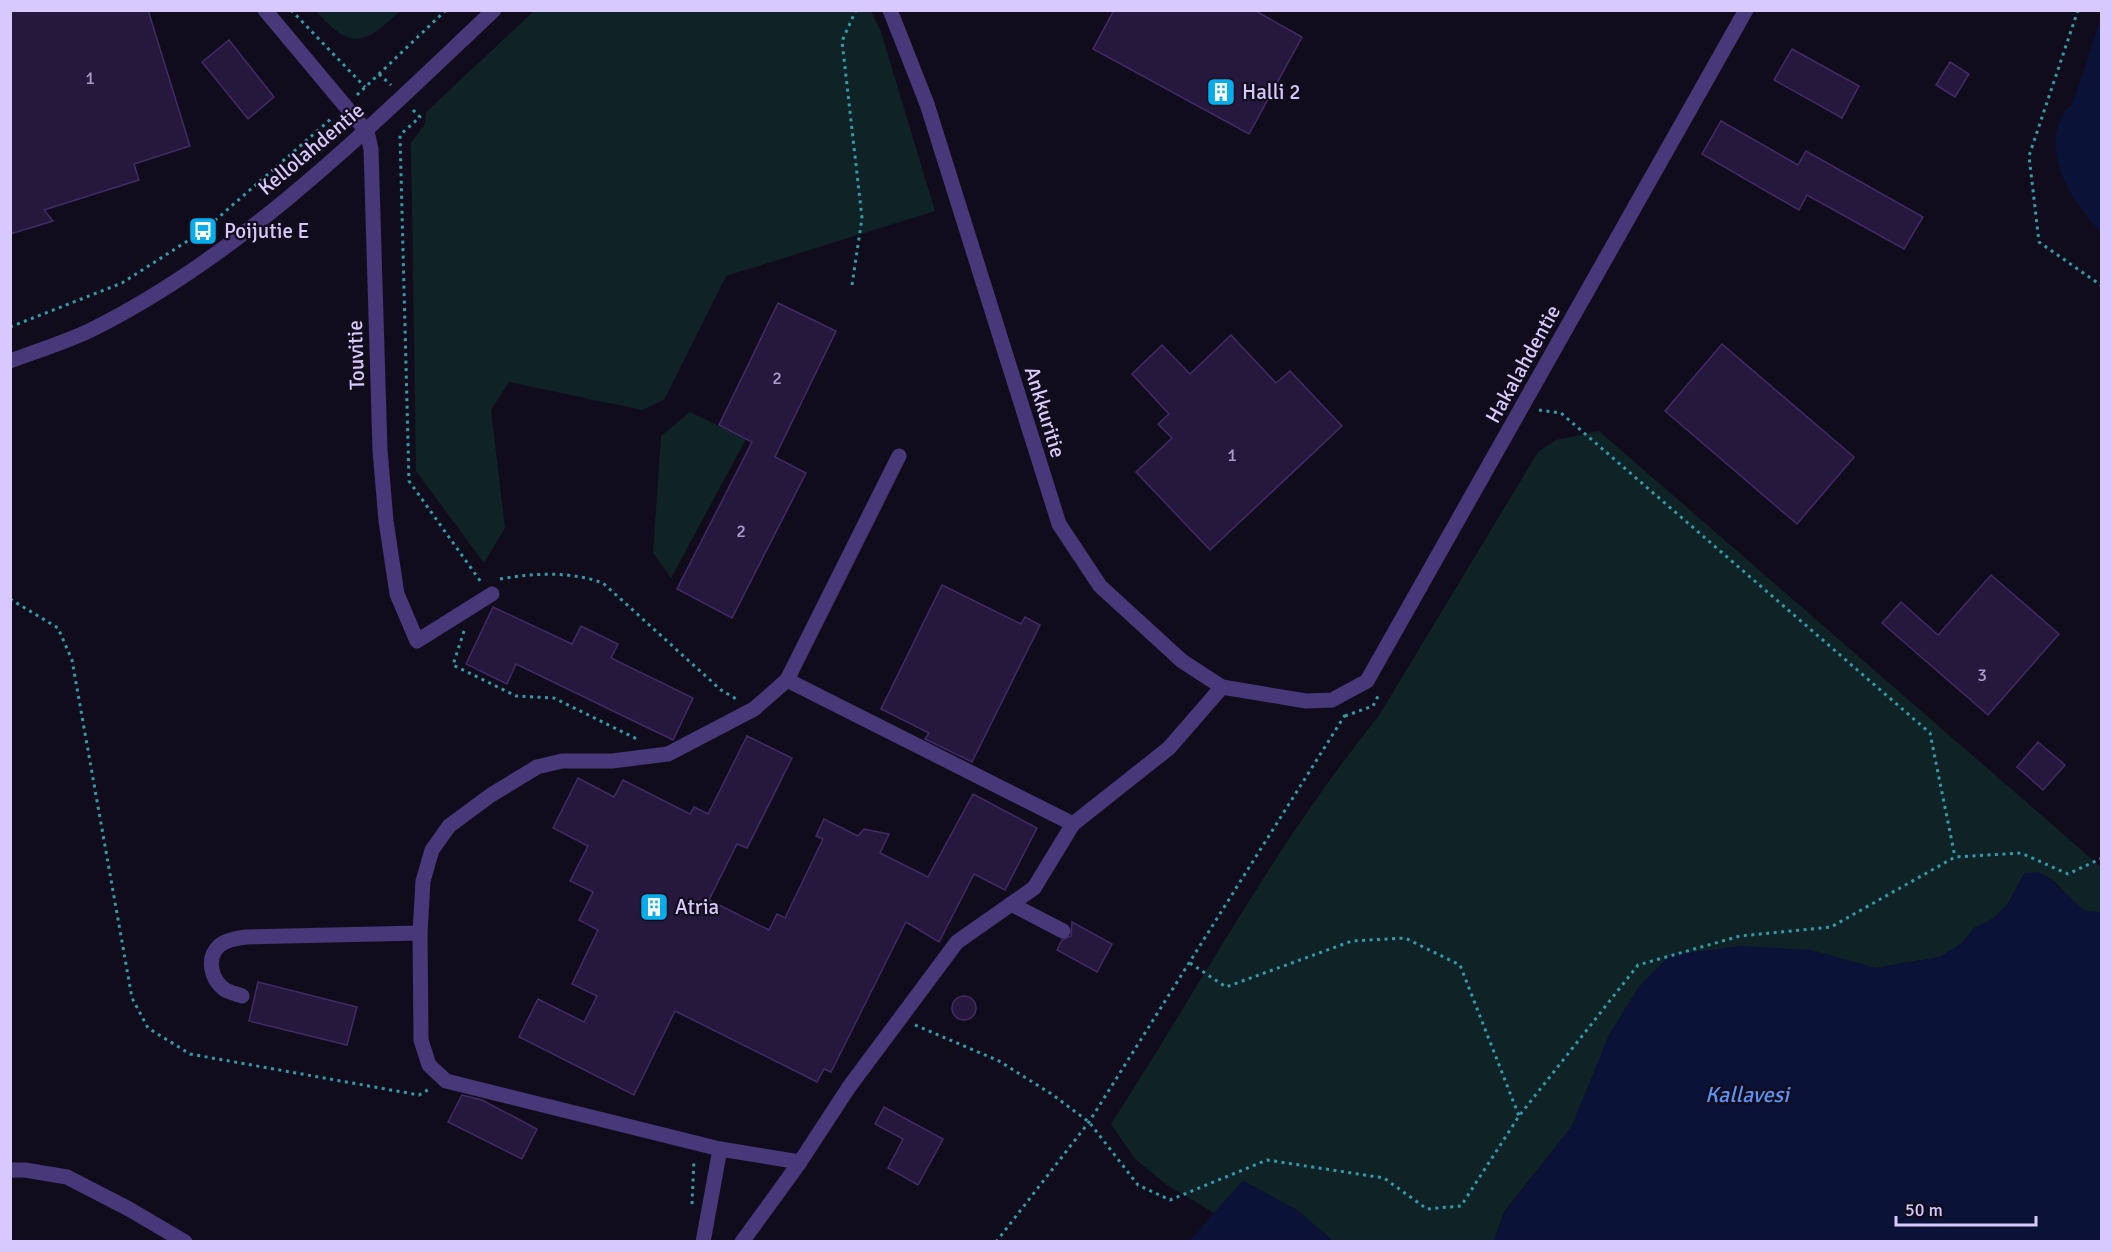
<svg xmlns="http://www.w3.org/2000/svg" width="2112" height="1252" font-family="Signika,sans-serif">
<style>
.green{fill:#0f2225}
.water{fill:#0a1237}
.building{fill:#26183c;stroke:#412b67;stroke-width:1.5}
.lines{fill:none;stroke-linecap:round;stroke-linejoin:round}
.path{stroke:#309ba9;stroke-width:3;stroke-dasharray:3 4.5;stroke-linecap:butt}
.minor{stroke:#463879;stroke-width:15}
.labels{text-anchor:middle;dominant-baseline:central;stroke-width:4.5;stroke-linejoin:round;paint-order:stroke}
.number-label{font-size:18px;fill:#ab9ccd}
.poi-label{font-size:21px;fill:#d7c8fd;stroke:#110c1c;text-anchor:start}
.street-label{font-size:21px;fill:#d7c8fd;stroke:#110c1c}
.water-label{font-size:22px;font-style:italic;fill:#5993fa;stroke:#110c1c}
</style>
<rect width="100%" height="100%" fill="#110c1c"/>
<!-- green -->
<g class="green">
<path d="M316,11h84c-36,34 -49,40 -84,0z"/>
<path d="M534,11h337l10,21 54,179 -209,65 -62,124 -22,10 -133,-28 -18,28 14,118 -21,35 -68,-92 -5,-328 14,-19 1,-12z"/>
<path d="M690,412l56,27 -75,139 -18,-25 8,-117z"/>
<path d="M1599,431l502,436v45c-4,0 -10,1 -14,-1 -23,-6 -26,-43 -63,-37l-16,30 -14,14 -20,10 -12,15 -22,14 -65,11 -64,-18 -201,83 -38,93 -68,86 -10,29h-161l-36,-31 -54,-29 -29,32 -47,-28 -32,-26 -24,-35c88,-136 164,-280 267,-407l160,-265 18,-12z"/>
</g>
<!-- water -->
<g class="water">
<path d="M2101,16l1,216h-1c-26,-27 -59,-74 -40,-114 3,-7 10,-12 13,-19 10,-27 18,-55 27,-83z"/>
<path d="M2038,872l11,6 36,33 16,1v329h-607l10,-28 68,-87 38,-93 28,-45 32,-33 72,-9 69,4 64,18 65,-11 22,-14 12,-15 20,-10 14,-14 16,-30z"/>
<path d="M1243,1181l54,29 36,31h-144z"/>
</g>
<!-- building -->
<g class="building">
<path d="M10,10h138l42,136 -56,18 5,16 -95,30 9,11 -43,13z"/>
<path d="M1114,10h140l48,27 -53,97 -156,-85z"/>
<path d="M229,40l45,57 -26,22 -46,-57z"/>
<path d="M1792,49l67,37 -17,32 -68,-38z"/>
<path d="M1950,62l19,12 -14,23 -19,-12z"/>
<path d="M1721,121l77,44 8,-14 117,66 -19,32 -97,-54 -8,15 -97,-56z"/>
<path d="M778,303l58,28 -61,126 31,16 -74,145 -55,-29 75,-147 -33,-17z"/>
<path d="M1231,335l45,48 14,-12 52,55 -132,124 -74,-78 36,-34 -14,-14 11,-10 -37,-40 30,-29 28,29z"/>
<path d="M1722,344l132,113 -57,67 -132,-113z"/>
<path d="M1991,575l68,59 -71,81 -106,-92 19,-21 37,33z"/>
<path d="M942,585l79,39 4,-7 15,8 -68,137 -47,-23 4,-6 -48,-24z"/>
<path d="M493,607l79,37 9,-18 37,18 -7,14 82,40 -20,42 -157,-76 -9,20 -41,-20z"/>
<path d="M747,736l45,22 -45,90 -10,-4 -28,56 60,30 8,-16 8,4 38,-79 -7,-3 8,-17 34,17 6,-7 25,5 -9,19 48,24 45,-83 64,34 -32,62 -31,-16 -35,68 -33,-20 -75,150 -7,-3 -7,13 -142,-71 -41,84 -115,-58 19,-38 46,23 13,-26 -25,-12 26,-54 -19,-10 14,-28 -23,-11 18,-35 -35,-18 25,-50 36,19 9,-17 67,34 4,-7 14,7z"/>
<path d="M2038,742l27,23 -22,25 -26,-23z"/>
<path d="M1072,922l40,22 -15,28 -40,-22 5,-10 9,-4z"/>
<path d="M258,982l99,25 -10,38 -98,-24z"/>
<circle cx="964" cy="1008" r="12"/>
<path d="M462,1095l20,5 55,29 -15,30 -74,-37z"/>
<path d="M884,1107l59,32 -25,46 -30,-17 15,-29 -28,-15z"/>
</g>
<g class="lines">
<!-- path -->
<g class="path">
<path d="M291,10l74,77"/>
<path d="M2078,10l-49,146 10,86 63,44"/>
<path d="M379,74l12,11"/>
<path d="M357,95l89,-85"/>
<path d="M413,110l7,7 -20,18 9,346 72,101"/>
<path d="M852,285l10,-67 -20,-177 14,-31"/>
<path d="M10,327l112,-44 81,-52 129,-113"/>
<path d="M1539,410l22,3 369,320 25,124"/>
<path d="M500,579c35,-6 69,-8 103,4l118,107 17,10"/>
<path d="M10,599l48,29 14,32 60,338 16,30 42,26 229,41 12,-7"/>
<path d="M464,631l-11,34 63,31 38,2 85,42"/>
<path d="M1345,716l28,-10 6,-12"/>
<path d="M1190,963l36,24 126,-46 53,-3 55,27 59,151"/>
<path d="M915,1025l84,36 54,34 36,27 49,63 32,15 97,-40 117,18 43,31 34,-3 58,-90 119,-151 102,-29 91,-9 124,-70 66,-4 47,21 34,-16"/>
<path d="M692,1204l2,-44"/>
<path d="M996,1242l93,-120 256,-407"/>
</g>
<!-- minor -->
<g class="minor">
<path d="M265,10l102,122 4,17 9,301 6,71 11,73 20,47 75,-47"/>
<path d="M890,10l37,94 132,420 41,62 82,75 40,26 84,14 26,-1 35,-19 379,-671"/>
<path d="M10,361c27,-10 56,-19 81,-31 153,-76 280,-204 403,-320"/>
<path d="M787,680l286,144 96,-76 53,-61"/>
<path d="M1011,904l52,27"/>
<path d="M242,996c-5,-2 -14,-4 -18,-7 -13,-10 -18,-31 -5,-43 6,-6 19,-8 27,-9l174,-4"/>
<path d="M720,1149l-274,-68 -17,-16 -8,-25 -1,-107 3,-52 9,-31 17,-24 42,-31 46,-28 25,-6h50l56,-7 86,-45 33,-29 112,-224"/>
<path d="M800,1162l49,-75 108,-145 77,-54 39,-64"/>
<path d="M10,1170h15l42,7 62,32 56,33"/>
<path d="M703,1242l17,-93 80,13 -58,80"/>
</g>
</g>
<!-- icons -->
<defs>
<g id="building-square" transform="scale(1.5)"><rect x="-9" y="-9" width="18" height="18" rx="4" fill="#07acea" stroke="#110c1c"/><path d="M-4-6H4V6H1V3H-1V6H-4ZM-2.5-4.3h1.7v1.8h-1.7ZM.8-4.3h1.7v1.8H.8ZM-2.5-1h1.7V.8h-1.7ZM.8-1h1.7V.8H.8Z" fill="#fff"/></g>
<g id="bus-square" transform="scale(1.5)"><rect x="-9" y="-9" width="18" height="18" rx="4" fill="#07acea" stroke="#110c1c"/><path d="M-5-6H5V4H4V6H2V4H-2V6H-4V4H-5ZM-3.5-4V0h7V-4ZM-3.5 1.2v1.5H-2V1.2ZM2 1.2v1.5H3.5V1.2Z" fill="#fff"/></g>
</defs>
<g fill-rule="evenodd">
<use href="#building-square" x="1221" y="92"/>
<use href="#bus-square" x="203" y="231"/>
<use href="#building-square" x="654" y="907"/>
</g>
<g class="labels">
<!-- number labels -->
<g class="number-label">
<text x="90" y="78">1</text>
<text x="777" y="378">2</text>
<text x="1232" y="455">1</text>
<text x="741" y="531">2</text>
<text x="1982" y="675">3</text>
</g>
<!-- poi labels -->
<g class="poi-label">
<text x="1242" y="92">Halli 2</text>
<text x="224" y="231">Poijutie E</text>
<text x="675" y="907">Atria</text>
</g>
<!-- street labels -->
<g class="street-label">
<text transform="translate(311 149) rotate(-40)">Kellolahdentie</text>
<text transform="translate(356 355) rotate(-92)">Touvitie</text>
<text transform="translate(1523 364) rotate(-61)">Hakalahdentie</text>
<text transform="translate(1045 412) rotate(73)">Ankkuritie</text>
</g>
<!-- water labels -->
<g class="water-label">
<text x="1747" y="1094">Kallavesi</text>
</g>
</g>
<!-- border -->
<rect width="2112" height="1252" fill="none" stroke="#d7c8fd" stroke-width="24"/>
<!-- scale -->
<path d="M1896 1216v9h140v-9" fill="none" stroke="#d7c8fd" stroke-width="3"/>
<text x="1905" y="1216" font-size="18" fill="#d7c8fd" stroke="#110c1c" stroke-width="4.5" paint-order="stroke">50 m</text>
</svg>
